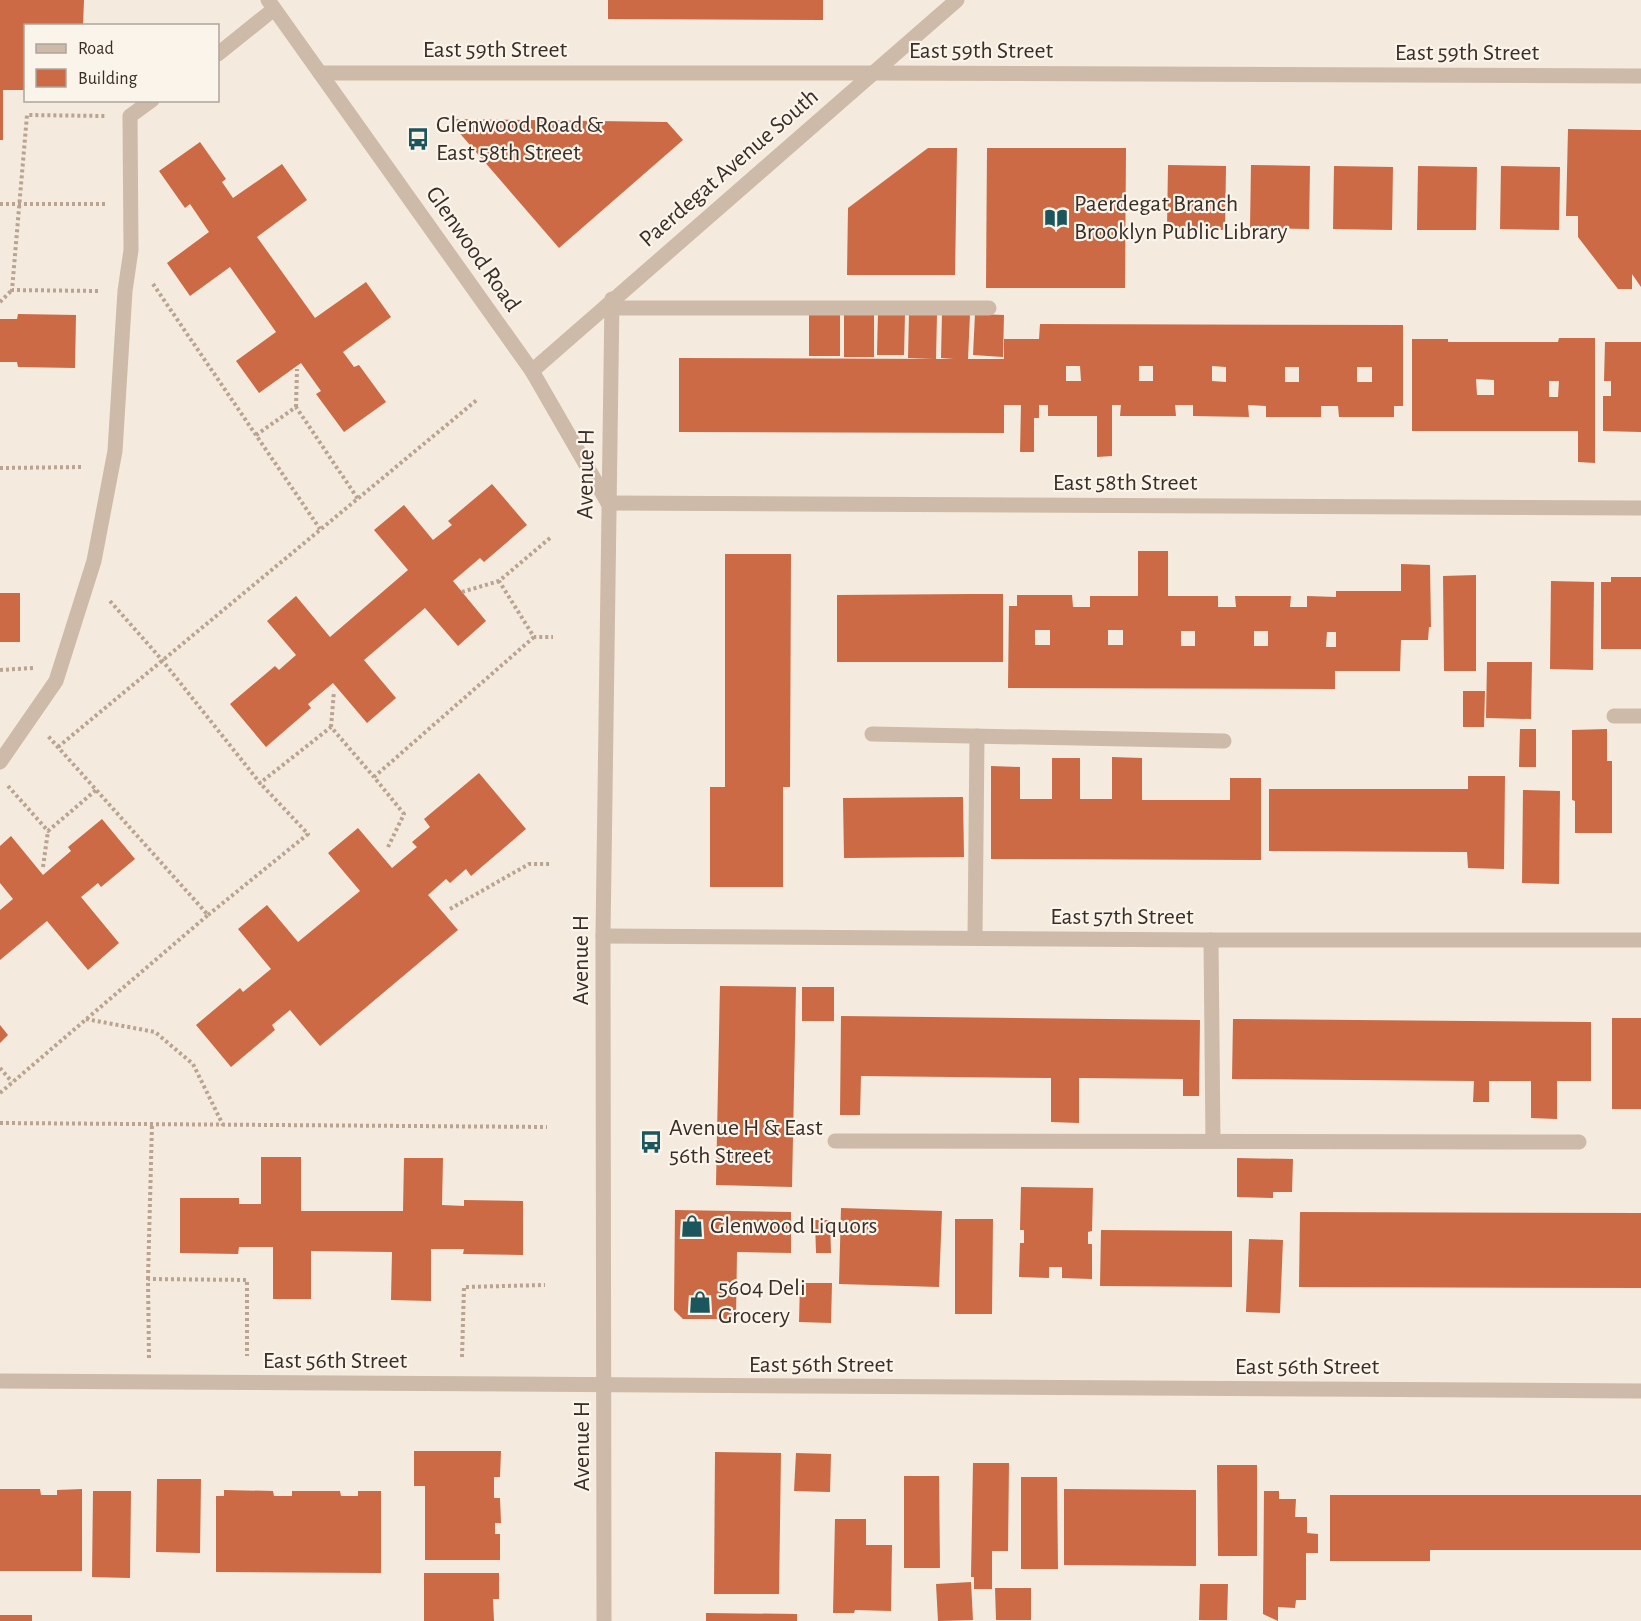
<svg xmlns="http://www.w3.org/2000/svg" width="1641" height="1621" font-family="'Alegreya Sans',sans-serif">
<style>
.building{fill:#cb6a44;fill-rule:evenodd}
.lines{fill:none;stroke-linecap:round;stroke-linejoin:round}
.path{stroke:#b9a492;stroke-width:4;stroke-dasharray:3 3;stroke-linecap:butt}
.service{stroke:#cdbaa8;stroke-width:15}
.minor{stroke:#cdbaa8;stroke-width:15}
.labels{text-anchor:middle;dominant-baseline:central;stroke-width:4.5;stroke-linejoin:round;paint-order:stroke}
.street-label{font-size:24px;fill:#392f29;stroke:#fbf4ea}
.poi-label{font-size:24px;fill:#392f29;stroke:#fbf4ea;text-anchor:start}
</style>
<rect width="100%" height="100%" fill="#f4eadd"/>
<!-- building -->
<g class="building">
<path d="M0,0h84l-1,26h-57v64h-23v50h-3z"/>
<path d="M608,0h215v20l-215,-1z"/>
<path d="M454,119l213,3 16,18 -124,108 -109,-126z"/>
<path d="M1568,129l73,1v157l-9,-13v15h-14l-40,-52v-21h-12z"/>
<path d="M200,142l26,37 -4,3 11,16 49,-34 25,36 -50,37 58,81 51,-36 25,35 -48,35 11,15 5,-2 27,37 -42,30 -28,-38 5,-3 -20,-28 -42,30 -23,-32 40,-29 -46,-65 -40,29 -23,-33 42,-31 -19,-28 -5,4 -26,-37z"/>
<path d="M928,148h29l-2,127h-108l1,-67z"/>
<path d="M987,148h139l-1,140h-139z"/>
<path d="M1168,165l58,1 -1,64 -58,-1z"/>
<path d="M1251,165l59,1 -1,63 -59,-1z"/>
<path d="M1334,166l59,1 -1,63 -59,-1z"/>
<path d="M1418,166l59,1 -1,63h-59z"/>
<path d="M1501,166l59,1 -1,63 -59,-1z"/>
<rect x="809" y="312" width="31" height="44"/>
<path d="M878,312l27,1 -1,42h-27z"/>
<path d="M909,313l28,1 -1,45h18l-13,-1 1,-45 28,1 -2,45h36v-20h35l1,-15 363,1v81h-9v11h-55l-1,-11h-17v11h-55v-11l-18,-1 1,12 -56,-1v-11h-18l1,11h-56l1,-11h-9v51l-15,1v-41h-49v-11h-9v13h-5v34h-14l1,-47h-17v28l-325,-1v-74l255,1 -26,-1zM1066,366h14l1,15h-15zM1139,366h14v15h-14zM1212,366l14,1v15l-14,-1zM1285,367h14v15h-14zM1357,367h15v15h-15z"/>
<path d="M18,314l58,1 -1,53 -57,-1 -1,-5h-17v-43h17z"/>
<path d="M844,314l30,1v42h-30z"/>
<path d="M975,314l29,1 -1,42 -30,-2z"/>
<path d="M1559,338h36v125l-17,-1v-31h-166v-92h36v3h110zM1476,379l18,1v15h-17zM1549,381h10l-1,16h-9z"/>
<path d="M1605,342h36v90l-38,-1v-35h8v-15h-7z"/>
<path d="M492,484l35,41 -43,37 -4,-4 -27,23 33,40 -28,25 -33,-38 -61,52 32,38 -29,25 -34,-40 -25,21 3,4 -45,39 -36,-43 45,-38 4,4 17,-15 -29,-34 29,-25 34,41 78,-67 -34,-40 30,-25 29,35 19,-15 -4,-4z"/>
<path d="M1138,551h30v45h50v11h18l-1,-11h56l-1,11h17v-11l29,1v-6h65v-27l29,1 1,62h-2l-1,13h-27l-1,31h-65v18l-327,-1 1,-82h8v-11h55l1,12h17v-11h48zM1035,630h15v15h-15zM1108,630h15v15h-15zM1181,631h14v15h-14zM1254,631h14v15h-14zM1327,632h9v15h-10z"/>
<path d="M725,554h66l-1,233h-7v100h-73v-100h15z"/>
<path d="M1476,575v96h-32l-1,-95z"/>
<path d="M1611,577h30v72h-40v-67h10z"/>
<path d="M1551,581l43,1 -1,88 -43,-1z"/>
<rect x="0" y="593" width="20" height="49"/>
<path d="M971,594h32v68h-166v-67z"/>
<path d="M1487,662h45l-1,57 -45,-1z"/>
<path d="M1463,691h22l-1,36h-21z"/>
<path d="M1520,729h16v38h-17z"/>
<path d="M1607,729v32h5v72h-37v-32l-3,-1v-70z"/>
<path d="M1112,757l30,1v42h88v-22h31v82l-270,-1v-93l29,1v32h32v-41h28v41h32z"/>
<path d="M479,773l47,56 -55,47 -5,-7 -16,14 -4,-4 -18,16 30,35 -138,116 -30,-36 -18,15 3,5 -44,37 -35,-42 44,-37 3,4 28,-23 -33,-40 29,-24 31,37 62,-51 -32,-38 30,-25 34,40 25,-21 -5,-5 18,-15 -6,-8z"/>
<path d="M1468,776h37l-1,93 -36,-1 -1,-16 -198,-1v-62h199z"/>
<path d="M1523,790l37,1 -1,93 -37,-1z"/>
<path d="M963,797l1,60 -120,1 -1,-60z"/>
<path d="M102,819l33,40 -34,28 -3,-4 -17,14 38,46 -31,27 -41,-49 -47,39v-50l13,-11 -13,-16v-37l11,-10 32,39 28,-24 -3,-4z"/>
<path d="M720,986l76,1 -4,200 -76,-2z"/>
<rect x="802" y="987" width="32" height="34"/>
<path d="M841,1016l359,4 -1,76h-16v-17l-104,-1v45l-28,-1v-44l-190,-2 -1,39h-20z"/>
<rect x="1612" y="1018" width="29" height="91"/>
<path d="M1233,1019l358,3v59h-34v38l-26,-1v-37h-42v21h-16l1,-21 -242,-2z"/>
<path d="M0,1025l8,10 -8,8z"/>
<path d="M261,1157h40v54h102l1,-53h39l-1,47 22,1v-6l59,1v54l-60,-1 1,-5h-33v52l-40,-1 1,-48 -81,-1v48h-38v-52h-34l-1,7 -58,-1v-55h59v6h22z"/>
<path d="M1237,1158l56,1 -1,33h-19v6l-36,-1z"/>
<path d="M1021,1187l72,1 -1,43 -4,1v12h4v35l-30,-1v-11h-13v11l-30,-1 1,-34h4v-13h-4z"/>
<path d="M841,1208l101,3 -3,76 -100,-3z"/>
<path d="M675,1210l116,2v41l-54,-1 -1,67h-53l-9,-9z"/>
<path d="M1300,1212l341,1v75l-342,-1z"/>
<path d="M955,1219h38l-1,95h-37z"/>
<path d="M815,1220h15l1,33h-15z"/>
<path d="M1101,1230l131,1v56l-132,-1z"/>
<path d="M1249,1239l34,1 -3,73 -34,-1z"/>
<path d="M800,1283h32l-1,40 -32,-1z"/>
<path d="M414,1451h87l-1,26h-6v21h6l1,25h-6v11h5v26h-75v-74h-11z"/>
<path d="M715,1452l66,1 -2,141h-65z"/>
<path d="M796,1453l35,1 -1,38 -36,-1z"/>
<path d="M973,1463h36l-1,88h-16v38h-18v-12h-3z"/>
<path d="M1217,1465h40v91h-39z"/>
<path d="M904,1476h35l1,92h-36z"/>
<path d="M1021,1477h36l1,92h-37z"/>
<path d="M157,1479h44l-1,74 -44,-1z"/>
<path d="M0,1489h40l1,6h16v-5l25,-1v82h-82z"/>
<path d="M1064,1489l132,1v76l-132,-1z"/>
<path d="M224,1490l49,1 1,5h18v-5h48l1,5h17v-5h23v82l-165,-1v-76h8z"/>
<path d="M93,1491h38l-1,87 -38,-1z"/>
<path d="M1264,1491h15v8h17l-1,18h12v16l11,1v19h-12v47h-10l-1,8 -17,-1v14l-15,-7z"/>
<path d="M1330,1495h311v55h-211v11h-100z"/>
<path d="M835,1519h31v26h26l-1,66 -36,-1 -1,3h-21z"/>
<path d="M424,1573h75v26h-6l1,22h-70z"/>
<path d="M971,1582l2,38 -35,1 -2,-37z"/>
<path d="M1200,1584h28l-1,36h-28z"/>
<path d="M995,1588h36v32h-35z"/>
<path d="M706,1613l91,1v7h-91z"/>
<rect x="0" y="1615" width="32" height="6"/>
</g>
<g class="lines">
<!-- path -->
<g class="path">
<path d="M0,204h105"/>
<path d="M153,284l167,245"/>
<path d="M98,291l-86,-1 15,-175 78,1"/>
<path d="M0,302l12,-12"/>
<path d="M296,407l1,-38"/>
<path d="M256,435l40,-28 62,92"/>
<path d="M0,468l84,-1"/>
<path d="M550,538l-51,43 35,56h19"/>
<path d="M462,592l37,-11"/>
<path d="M110,601l52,59 98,123 71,-56 43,50"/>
<path d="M0,670l33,-2"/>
<path d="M331,727l3,-36"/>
<path d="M58,747l420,-348"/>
<path d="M8,786l40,45 48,-41"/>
<path d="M388,847l16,-33 -30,-37 160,-140"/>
<path d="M43,867l5,-36"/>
<path d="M450,909l79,-45h21"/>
<path d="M208,915l100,-81 -48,-51"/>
<path d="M86,1019l69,13 38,32 30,61"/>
<path d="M0,1068l12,14"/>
<path d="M0,1093l208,-178 -160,-179"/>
<path d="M0,1123l547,4"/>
<path d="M148,1279l4,-155"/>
<path d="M462,1357l2,-70 81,-2"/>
<path d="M149,1358l-1,-79 99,1v76"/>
</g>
<!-- service -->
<g class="service">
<path d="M218,54l56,-45"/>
<path d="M612,308h377"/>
<path d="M1614,716h27"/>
<path d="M872,734l352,7"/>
<path d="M0,762l56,-81 38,-120 21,-110 10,-160 6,-41 -1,-134 22,-16"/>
<path d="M975,938l2,-202"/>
<path d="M1211,940l2,201"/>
<path d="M835,1141l744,1"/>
</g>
<!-- minor -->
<g class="minor">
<path d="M268,0l264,371 76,132"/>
<path d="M320,73h554l767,3"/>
<path d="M532,371l425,-371"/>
<path d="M608,503l1033,5"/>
<path d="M603,936l608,4h430"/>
<path d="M0,1381l1641,10"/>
<path d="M604,1621l-1,-685 9,-637"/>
</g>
</g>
<!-- icons -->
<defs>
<g id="bus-bare" transform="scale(1.8)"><path d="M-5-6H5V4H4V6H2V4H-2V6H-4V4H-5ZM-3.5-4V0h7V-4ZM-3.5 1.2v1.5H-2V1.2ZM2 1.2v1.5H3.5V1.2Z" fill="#1c565d" stroke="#fbf4ea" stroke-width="2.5" paint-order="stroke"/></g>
<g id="library-bare" transform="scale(1.8)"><path d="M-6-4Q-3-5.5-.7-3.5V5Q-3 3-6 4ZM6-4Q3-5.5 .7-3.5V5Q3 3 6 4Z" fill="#1c565d" stroke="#fbf4ea" stroke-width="2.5" paint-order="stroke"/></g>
<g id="shop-bare" transform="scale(1.8)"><path d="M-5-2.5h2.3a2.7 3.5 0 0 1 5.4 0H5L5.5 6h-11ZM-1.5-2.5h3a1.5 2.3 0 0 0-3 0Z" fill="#1c565d" stroke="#fbf4ea" stroke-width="2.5" paint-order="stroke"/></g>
</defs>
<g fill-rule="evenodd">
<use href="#bus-bare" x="418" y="139"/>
<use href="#library-bare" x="1056" y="218"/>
<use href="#bus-bare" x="651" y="1142"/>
<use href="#shop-bare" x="692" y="1226"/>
<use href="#shop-bare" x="700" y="1302"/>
</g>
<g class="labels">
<!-- street labels -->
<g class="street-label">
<text x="495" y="50">East 59th Street</text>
<text x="981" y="51">East 59th Street</text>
<text x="1467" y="53">East 59th Street</text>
<text transform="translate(729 168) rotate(-41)">Paerdegat Avenue South</text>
<text transform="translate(473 249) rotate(55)">Glenwood Road</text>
<text transform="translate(586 474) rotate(-89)">Avenue H</text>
<text x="1125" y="483">East 58th Street</text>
<text x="1122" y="917">East 57th Street</text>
<text transform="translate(581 960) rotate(-90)">Avenue H</text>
<text x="335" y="1361">East 56th Street</text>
<text x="821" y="1365">East 56th Street</text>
<text x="1307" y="1367">East 56th Street</text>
<text transform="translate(582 1446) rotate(-90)">Avenue H</text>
</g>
<!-- poi labels -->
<g class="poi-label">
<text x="436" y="125">Glenwood Road &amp;<tspan x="436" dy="28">East 58th Street</tspan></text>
<text x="1074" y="204">Paerdegat Branch<tspan x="1074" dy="28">Brooklyn Public Library</tspan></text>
<text x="669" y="1128">Avenue H &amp; East<tspan x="669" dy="28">56th Street</tspan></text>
<text x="710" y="1226">Glenwood Liquors</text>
<text x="718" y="1288">5604 Deli<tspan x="718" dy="28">Grocery</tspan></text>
</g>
</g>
<!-- legend -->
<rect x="24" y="24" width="195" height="78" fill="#fbf4ea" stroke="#ada59d" stroke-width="1.5"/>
<rect x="36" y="44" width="30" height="9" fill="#cdbaa8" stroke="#ada59d" stroke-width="1.5"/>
<text x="78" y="54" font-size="18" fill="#392f29">Road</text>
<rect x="36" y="69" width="30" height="18" fill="#cb6a44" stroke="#ada59d" stroke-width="1.5"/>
<text x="78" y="84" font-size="18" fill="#392f29">Building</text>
</svg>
